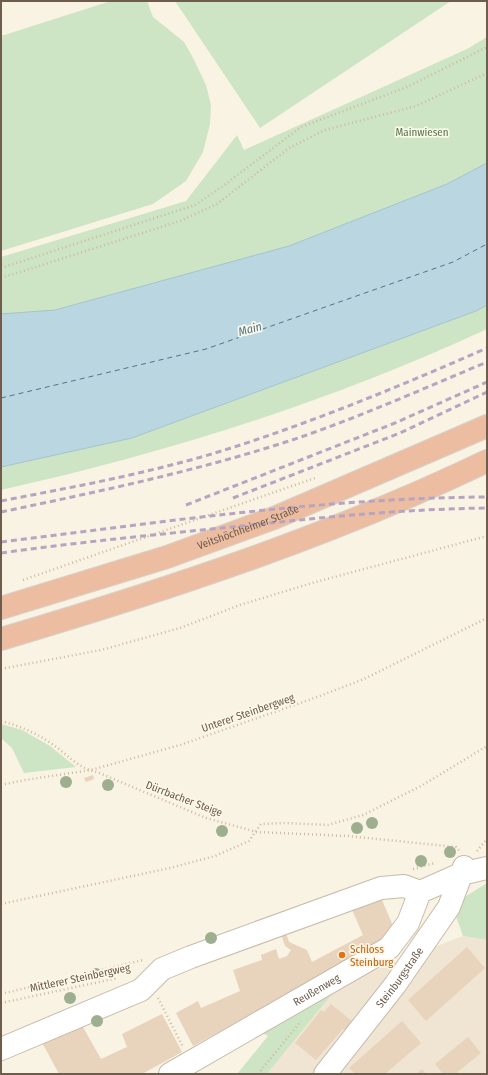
<svg xmlns="http://www.w3.org/2000/svg" width="488" height="1075" font-family="'Fira Sans Condensed',sans-serif">
<style>
.residential{fill:#f0e5d2}
.green{fill:#cde5c4}
.water{fill:#bad6e0;stroke:#a2c4d0}
.lines{fill:none;stroke-linecap:round;stroke-linejoin:round}
.ferry{stroke:#4c7685;stroke-width:1;stroke-dasharray:5 4;stroke-linecap:butt}
.building{fill:#e8d3bc}
.minor-casing{stroke:#c8bbab;stroke-width:24}
.highway-casing{stroke:#d6d1cd;stroke-width:24}
.path{stroke:#d0b8a2;stroke-width:2.5;stroke-dasharray:1 3;stroke-linecap:butt}
.minor{stroke:#fff;stroke-width:22}
.highway{stroke:#edbda1;stroke-width:22}
.rail{stroke:#b6a4c1;stroke-width:3;stroke-dasharray:6 4;stroke-linecap:butt}
.tree{fill:#9daf8e}
.food-dot{fill:#e8710a;stroke:#fdf7e9;stroke-width:1.5}
.labels{text-anchor:middle;dominant-baseline:central;stroke-width:3.5;stroke-linejoin:round;paint-order:stroke}
.park-label{font-size:11px;fill:#527849;stroke:#fdf7e9}
.street-label{font-size:11px;fill:#6e5c4c;stroke:#fdf7e9}
.food-label{font-size:11px;fill:#c56008;stroke:#fdf7e9;text-anchor:start}
.water-label{font-size:12px;font-style:italic;fill:#4c7685;stroke:#fdf7e9}
</style>
<rect width="100%" height="100%" fill="#f9f3e3"/>
<!-- residential -->
<path class="residential" d="M463,936l24,4v134h-220l74,-91z"/>
<!-- green -->
<g class="green">
<path d="M111,1h36l6,16 31,25 8,14 14,29 5,20 -1,19 -7,28 -17,29 -33,23 -152,47v-215z"/>
<path d="M175,1h276l-191,127z"/>
<path d="M487,37v126l-40,21 -158,62 -234,64 -54,4v-57l185,-56 51,-66 7,15 223,-101z"/>
<path d="M487,305v24c-155,72 -320,124 -486,161v-23l131,-29 344,-127z"/>
<path d="M1,724l21,6 28,16 26,21 -52,6 -12,-25 -11,-10z"/>
<path d="M487,883v57l-24,-4 -11,-31z"/>
<path d="M341,983l-74,91h-30l31,-38 -7,-4z"/>
</g>
<!-- water -->
<path class="water" d="M487,163v142l-11,6 -344,127 -131,29v-153l54,-4 234,-64 158,-62z"/>
<g class="lines">
<!-- ferry -->
<path class="ferry" d="M1,398l205,-49 247,-87 34,-18"/>
</g>
<!-- building -->
<g class="building">
<path d="M93,775l1,4 -8,3 -2,-4z"/>
<path d="M380,895l13,31 -17,20 -183,100 -17,-33 22,-12 3,7 39,-17 -7,-21 29,-10 -1,-5 15,-6 3,10 8,-3 4,-6 -6,-4 -5,-15 5,-1 4,12 18,8 5,12 51,-27 -13,-30z"/>
<path d="M467,947l18,21 -59,53 -18,-21z"/>
<path d="M331,1004l22,18 -8,9 -2,-2 -27,31 -21,-17 26,-33 3,2z"/>
<path d="M162,1014l20,38 -40,22h-83l-20,-37 40,-17 22,39 26,-12 -5,-13z"/>
<path d="M402,1021l19,22 -36,31h-30l-6,-6z"/>
<path d="M468,1037l13,16 -26,21h-12l-8,-10z"/>
<path d="M422,1069l4,5h-10z"/>
</g>
<g class="lines">
<!-- minor casing -->
<g class="minor-casing">
<g id="minor">
<path d="M1,1049l140,-59 21,-21 29,-12 190,-69 23,-2 16,6"/>
<path id="s1" d="M170,1074l219,-126 19,-25 12,-31 41,-18 26,-6"/>
<path id="s2" d="M325,1074l70,-89 54,-78 15,-40"/>
</g>
</g>
<!-- highway casing -->
<g class="highway-casing">
<g id="highway">
<path id="s3" d="M1,608l166,-51 107,-39 213,-92"/>
<path d="M1,639c165,-49 330,-103 486,-178"/>
</g>
</g>
<!-- path -->
<g class="path">
<path d="M1,268l194,-63 28,-19 78,-59 106,-40 80,-40"/>
<path d="M1,278l179,-57 37,-17 72,-56 36,-18 91,-24 71,-33"/>
<path d="M23,580l292,-102"/>
<path d="M1,669l100,-19 79,-22 60,-23 72,-22 175,-47"/>
<path d="M1,721c19,5 35,12 51,23 15,10 27,25 45,28l109,46 51,14 91,4 108,11 3,3"/>
<path d="M1,785l24,-5 66,-10 89,-25 129,-45 55,-21 123,-61"/>
<path d="M477,851l10,-12"/>
<path d="M413,869l22,-6"/>
<path d="M1,904l169,-36 45,-12 34,-15 12,-17 24,-1 43,2 35,-10 58,-29 66,-40"/>
<path d="M1,994l142,-34"/>
<path d="M158,998l25,49"/>
<path d="M1,1003l117,-25"/>
<path d="M258,1074l43,-53"/>
</g>
<!-- minor -->
<use href="#minor" class="minor"/>
<!-- highway -->
<use href="#highway" class="highway"/>
<!-- rail -->
<g class="rail">
<path d="M233,498l167,-65 87,-41"/>
<path d="M1,501c77,-15 155,-29 230,-53 87,-28 172,-63 256,-100"/>
<path d="M186,505l209,-82 92,-41"/>
<path d="M1,512c100,-21 201,-42 297,-74 64,-22 127,-50 189,-76"/>
<path d="M1,542c161,-20 323,-44 486,-45"/>
<path d="M1,553c86,-12 173,-20 259,-29 76,-8 151,-15 227,-16"/>
</g>
</g>
<!-- trees -->
<g class="tree">
<circle cx="66" cy="782" r="6"/>
<circle cx="108" cy="785" r="6"/>
<circle cx="372" cy="823" r="6"/>
<circle cx="357" cy="828" r="6"/>
<circle cx="222" cy="831" r="6"/>
<circle cx="450" cy="852" r="6"/>
<circle cx="421" cy="861" r="6"/>
<circle cx="211" cy="938" r="6"/>
<circle cx="96" cy="974" r="6"/>
<circle cx="70" cy="998" r="6"/>
<circle cx="97" cy="1021" r="6"/>
</g>
<!-- markers -->
<circle class="food-dot" cx="342" cy="955" r="4"/>
<g class="labels">
<!-- park labels -->
<g class="park-label">
<text x="422" y="132">Mainwiesen</text>
</g>
<!-- street labels -->
<g class="street-label">
<text stroke="none"><textPath href="#s3" startOffset="260">Veitshöchheimer Straße</textPath></text>
<text transform="translate(248 713) rotate(-19)">Unterer Steinbergweg</text>
<text transform="translate(184 799) rotate(21)">Dürrbacher Steige</text>
<text stroke="none"><textPath href="#s2" startOffset="122">Steinburgstraße</textPath></text>
<text transform="translate(80 978) rotate(-12)">Mittlerer Steinbergweg</text>
<text stroke="none"><textPath href="#s1" startOffset="169">Reußenweg</textPath></text>
</g>
<!-- food labels -->
<g class="food-label">
<text x="350" y="949">Schloss<tspan x="350" dy="13">Steinburg</tspan></text>
</g>
<!-- water labels -->
<g class="water-label">
<text transform="translate(250 329) rotate(-15)">Main</text>
</g>
</g>
<!-- border -->
<rect width="488" height="1075" fill="none" stroke="#6e5c4c" stroke-width="4"/>
</svg>
